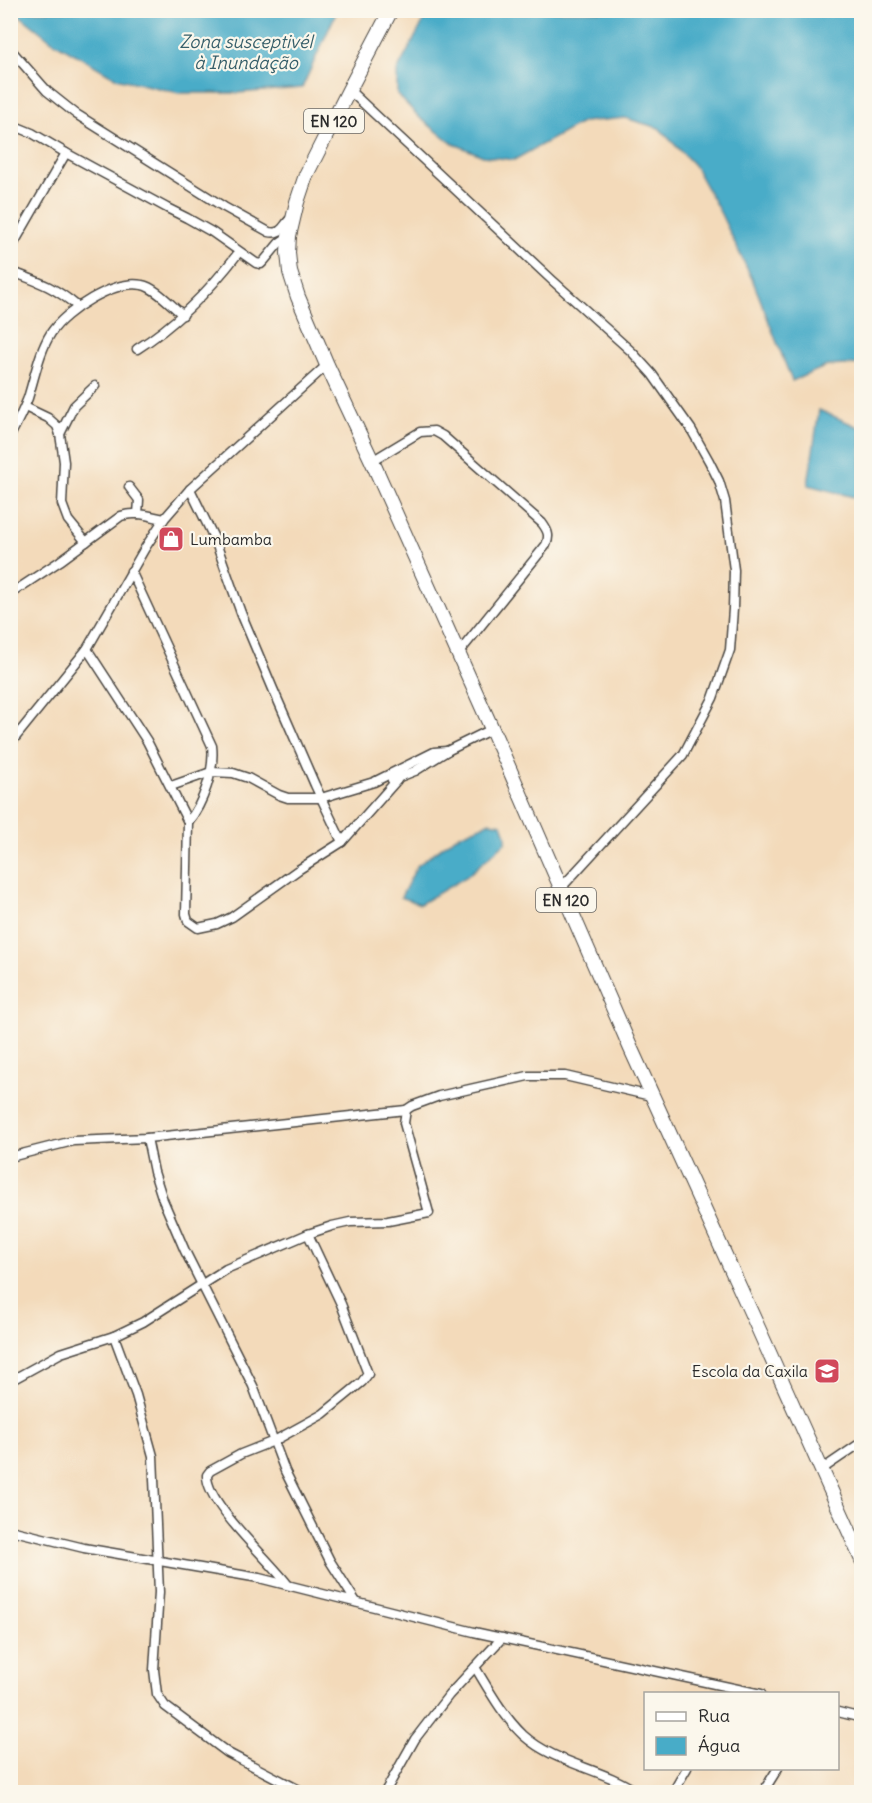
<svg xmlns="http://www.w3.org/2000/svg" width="872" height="1803" font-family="Delius,sans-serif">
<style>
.water{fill:#48acc8;stroke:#3a6c7a;stroke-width:1.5}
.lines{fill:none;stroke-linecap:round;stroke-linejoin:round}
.street-casing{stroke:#494540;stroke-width:11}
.primary-casing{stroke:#494540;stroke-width:16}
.street{stroke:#fff;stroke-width:8}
.primary{stroke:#fff;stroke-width:14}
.labels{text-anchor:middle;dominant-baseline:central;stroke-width:4.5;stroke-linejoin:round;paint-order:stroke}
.shield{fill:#fbf7ec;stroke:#696865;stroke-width:1.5}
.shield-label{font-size:15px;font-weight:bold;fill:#2b2b2b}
.poi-label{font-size:16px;fill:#2b2b2b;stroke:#fbf7ec;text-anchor:start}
.water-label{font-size:18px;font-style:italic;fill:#375f6a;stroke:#fbf7ec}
</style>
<rect width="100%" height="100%" fill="#fbf7ec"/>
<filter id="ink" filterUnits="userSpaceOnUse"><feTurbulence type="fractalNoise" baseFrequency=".0167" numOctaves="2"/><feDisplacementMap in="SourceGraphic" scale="12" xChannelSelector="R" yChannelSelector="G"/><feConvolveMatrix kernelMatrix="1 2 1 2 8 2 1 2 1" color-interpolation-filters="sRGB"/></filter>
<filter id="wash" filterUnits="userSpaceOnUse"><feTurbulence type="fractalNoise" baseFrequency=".008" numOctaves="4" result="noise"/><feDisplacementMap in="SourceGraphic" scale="24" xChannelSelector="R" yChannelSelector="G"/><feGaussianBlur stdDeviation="1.35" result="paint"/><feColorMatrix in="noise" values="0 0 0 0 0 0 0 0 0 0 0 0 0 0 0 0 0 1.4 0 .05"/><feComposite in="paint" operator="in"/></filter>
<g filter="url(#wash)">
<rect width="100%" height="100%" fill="#f3daba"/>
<!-- water -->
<g class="water">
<path d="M14,11h323l-35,77 -65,5h-58l-63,-15 -64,-37z"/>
<path d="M429,11h432v353l-34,2 -35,15 -39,-100 -32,-67 -27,-49 -35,-37 -34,-10 -42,4 -69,38 -31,-4 -31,-13 -32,-25 -23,-24v-23z"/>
<path d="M819,410l42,18v71l-53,-14z"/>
<path d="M490,822l12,2 4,11v7l-40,35 -46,27 -19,-7 16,-31 38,-29z"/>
</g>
</g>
<g filter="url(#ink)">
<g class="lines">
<!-- street casing -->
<g class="street-casing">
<g id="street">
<path d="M10,49l37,42 29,23 148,93 45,25c12,3 14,-6 21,-13"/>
<path d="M349,90l203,190 80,72 20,22 39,55 18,32 10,20 6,20 9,69 -1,39 -3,41 -17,48 -30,57 -122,133"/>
<path d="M10,124l22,9 34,20 101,55 20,10 25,14 44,31 5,1 3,-3 15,-18 10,-7"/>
<path d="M10,250l56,-97"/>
<path d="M10,271c29,11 43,15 67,35"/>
<path d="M137,349c40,-25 73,-59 102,-97"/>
<path d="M25,407l23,11 9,8 3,8 4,28 -2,42 6,16 18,22"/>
<path d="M60,434l14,-28 21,-20"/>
<path d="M10,436c7,-13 13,-25 18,-38 7,-22 11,-46 23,-65 14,-22 64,-54 91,-48 13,2 30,21 41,30"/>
<path d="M372,461l48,-29 14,-1 9,5 99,87c6,8 8,13 4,22l-88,109"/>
<path d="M129,487l10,13 -1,14"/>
<path d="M190,489l25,51 26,73 32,76 42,96 27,57"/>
<path d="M131,571l81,175c3,24 -9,58 -24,76"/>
<path d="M10,594l50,-33 61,-45c14,-5 28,0 43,3"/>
<path d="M87,649l60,92 41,81 -2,92 2,7 10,7 19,-4 15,-7 66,-47 44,-28 55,-62"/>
<path d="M10,744l77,-95 58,-101 19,-29 26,-30 137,-124"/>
<path d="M392,780l23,-9 32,-20 45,-22"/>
<path d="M171,786l40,-14 22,1 15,5 31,17 9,3h33l53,-16 60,-30 13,-1"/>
<path d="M147,1138l7,34 9,28 22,51 68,135 32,85 45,90 26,41"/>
<path d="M10,1157l63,-16 74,-3 259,-28 6,-4 27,-10 89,-20h37l86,20"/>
<path d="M114,1336l22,59 17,61 6,136 -5,78 3,24 8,12 63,47 75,39"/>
<path d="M10,1381l51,-28 53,-17 29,-14 83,-53 82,-35 24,-8 18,-4 38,-1 41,-8 -25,-90 2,-13"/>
<path d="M821,1470l41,-28"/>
<path d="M10,1530l74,18 175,30 215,54 287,62"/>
<path d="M288,1585c-18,-25 -82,-81 -81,-110l3,-4 31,-17 33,-13 49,-27 39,-32 6,-8 -27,-70 -33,-70"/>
<path d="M475,1667c14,23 28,49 48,68 32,29 79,33 114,57"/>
<path d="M838,1712l24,6"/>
<path d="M385,1792l30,-53 34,-44 53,-57"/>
<path d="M673,1792l14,-24"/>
<path d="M763,1792l15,-24"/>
</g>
</g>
<!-- primary casing -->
<g class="primary-casing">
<path id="primary" d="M391,10l-42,80 -43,85 -9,27 -8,34 -1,17 2,19 8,25 29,68 45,96 120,268 139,320 128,281 103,230"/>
</g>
<!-- street -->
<use href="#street" class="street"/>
<!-- primary -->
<use href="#primary" class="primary"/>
</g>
</g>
<!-- icons -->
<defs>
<g id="shop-square" transform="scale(1.35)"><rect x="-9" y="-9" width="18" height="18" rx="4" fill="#d1495b" stroke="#fbf7ec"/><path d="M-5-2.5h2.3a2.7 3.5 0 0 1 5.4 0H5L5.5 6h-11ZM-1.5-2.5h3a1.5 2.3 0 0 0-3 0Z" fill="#fff"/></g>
<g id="school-square" transform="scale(1.35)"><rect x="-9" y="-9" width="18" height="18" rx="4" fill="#d1495b" stroke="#fbf7ec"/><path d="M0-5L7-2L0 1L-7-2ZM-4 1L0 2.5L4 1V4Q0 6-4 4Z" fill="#fff"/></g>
</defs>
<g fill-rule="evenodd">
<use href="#shop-square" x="171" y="539"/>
<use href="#school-square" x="827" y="1371"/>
</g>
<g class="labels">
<!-- shield labels -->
<g class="shield">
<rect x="304" y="109" width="60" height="24" rx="4.5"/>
<rect x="536" y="888" width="60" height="24" rx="4.5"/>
</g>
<g class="shield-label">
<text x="334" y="121">EN 120</text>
<text x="566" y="900">EN 120</text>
</g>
<!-- poi labels -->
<g class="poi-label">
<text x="190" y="539">Lumbamba</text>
<text x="808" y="1371" text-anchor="end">Escola da Caxila</text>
</g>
<!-- water labels -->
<g class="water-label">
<text x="246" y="41">Zona susceptivél<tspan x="246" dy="21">à Inundação</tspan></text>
</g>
</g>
<!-- margin -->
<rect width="872" height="1803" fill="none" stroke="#fbf7ec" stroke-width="36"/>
<!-- legend -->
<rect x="644" y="1692" width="195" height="78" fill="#fbf7ec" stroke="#a8a59f" stroke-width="1.5"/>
<rect x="656" y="1712" width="30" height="9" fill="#ffffff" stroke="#a8a59f" stroke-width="1.5"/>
<text x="698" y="1722" font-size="18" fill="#2b2b2b">Rua</text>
<rect x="656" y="1737" width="30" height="18" fill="#48acc8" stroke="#a8a59f" stroke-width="1.5"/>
<text x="698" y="1752" font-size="18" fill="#2b2b2b">Água</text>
</svg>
